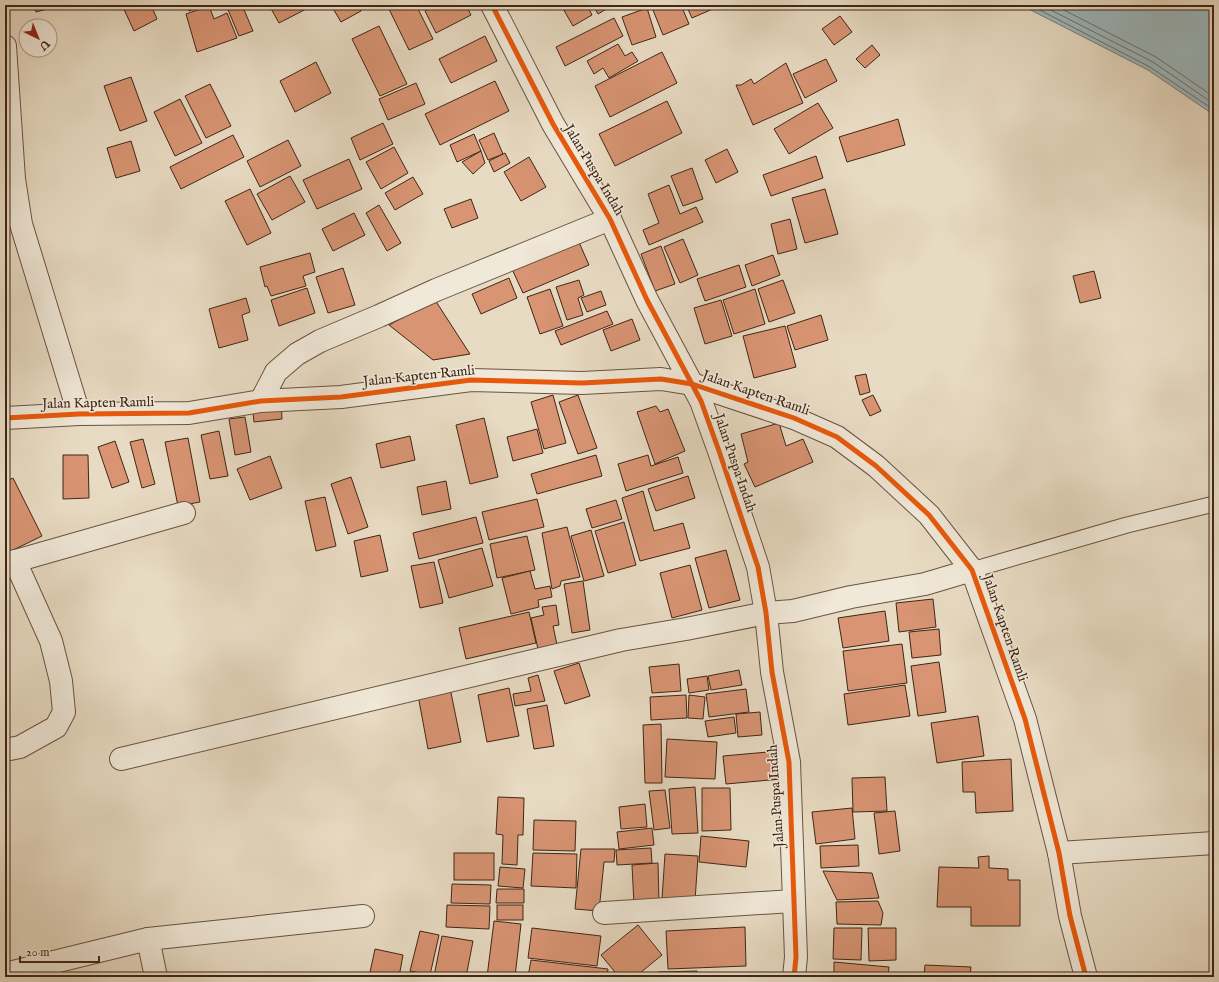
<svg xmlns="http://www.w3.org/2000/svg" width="1219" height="982" font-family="'IM FELL English',serif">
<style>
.water{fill:#9db8bf;stroke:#777e7b}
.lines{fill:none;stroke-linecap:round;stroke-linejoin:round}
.shore{stroke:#6e6f6a;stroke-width:1}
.building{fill:#d89473;stroke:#3f2616}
.service-casing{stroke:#695341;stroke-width:17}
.minor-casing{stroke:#695341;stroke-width:24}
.service{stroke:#f0e8d8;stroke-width:15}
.minor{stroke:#f0e8d8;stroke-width:22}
.cycleway-casing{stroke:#f0e8d8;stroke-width:8}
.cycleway{stroke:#e8590c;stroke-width:5}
.labels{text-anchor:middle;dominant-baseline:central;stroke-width:3;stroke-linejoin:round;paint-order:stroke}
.street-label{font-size:14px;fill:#3f2616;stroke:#f0e8d8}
</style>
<rect width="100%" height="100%" fill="#e8dbc3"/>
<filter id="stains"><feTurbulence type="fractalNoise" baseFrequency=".005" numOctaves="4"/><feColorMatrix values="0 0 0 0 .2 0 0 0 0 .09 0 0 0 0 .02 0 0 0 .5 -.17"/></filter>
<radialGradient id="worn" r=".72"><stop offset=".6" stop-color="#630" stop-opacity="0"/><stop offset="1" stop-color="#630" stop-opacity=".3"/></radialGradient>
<!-- water -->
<path class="water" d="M1021,5h193v110l-66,-45z"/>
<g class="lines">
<!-- shore -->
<g class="shore">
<path d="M1030,5l120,62 64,43"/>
<path d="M1041,5l112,57 61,42"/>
<path d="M1054,5l102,52 58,40"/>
</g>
</g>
<!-- building -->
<g class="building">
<path d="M34,5h28l-26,7z"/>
<path d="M122,5h29l6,14 -23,12z"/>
<path d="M187,5h18l-16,6z"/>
<path d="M226,5h16l11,26 -14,5z"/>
<path d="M269,5h45l-35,18z"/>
<path d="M331,5h27l3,6 -20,11z"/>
<path d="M387,5h29l17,34 -24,11z"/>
<path d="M436,5h30l5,10 -35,18 -11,-22z"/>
<path d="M561,5h26l5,10 -19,11z"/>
<path d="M593,5h20l-15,9z"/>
<path d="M651,5h30l8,19 -26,11z"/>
<path d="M686,5h36l-30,13z"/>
<path d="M209,6l5,13 13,-6 10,25 -40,14 -11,-38z"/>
<path d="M647,8l9,29 -24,8 -10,-28z"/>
<path d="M840,16l12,16 -18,13 -12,-16z"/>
<path d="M614,18l9,18 -58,30 -9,-19z"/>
<path d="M379,26l28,58 -27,12 -28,-57z"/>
<path d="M485,36l12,25 -46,22 -12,-24z"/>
<path d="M618,44l7,12 7,-4 6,9 -29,17 -6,-10 -9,6 -7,-13z"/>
<path d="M872,45l8,10 -15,13 -9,-9z"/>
<path d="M662,52l15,31 -67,34 -15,-31z"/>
<path d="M826,59l11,22 -32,17 -12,-24z"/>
<path d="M316,62l15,31 -36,19 -15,-31z"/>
<path d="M786,63l17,40 -50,22 -17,-40h5l10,-6 3,5z"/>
<path d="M131,77l16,44 -27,10 -16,-45z"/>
<path d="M495,81l14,30 -69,34 -15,-31z"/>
<path d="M416,83l9,21 -37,16 -9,-21z"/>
<path d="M210,84l21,42 -25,12 -21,-42z"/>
<path d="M180,99l22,44 -27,13 -21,-44z"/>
<path d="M667,101l15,32 -67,33 -16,-32z"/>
<path d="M818,103l15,25 -44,26 -15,-25z"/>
<path d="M898,119l7,26 -58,17 -8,-25z"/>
<path d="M383,123l10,21 -33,16 -9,-22z"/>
<path d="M494,133l9,21 -15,6 -9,-20z"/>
<path d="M474,134l7,17 -24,11 -7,-17z"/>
<path d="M233,135l11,22 -63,32 -11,-22z"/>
<path d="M288,140l13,26 -41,21 -13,-26z"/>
<path d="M131,141l9,30 -24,7 -9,-30z"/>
<path d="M394,147l14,26 -27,16 -15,-27z"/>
<path d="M727,149l11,23 -22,11 -11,-23z"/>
<path d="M481,151l4,12 -12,11 -11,-12z"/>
<path d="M505,153l5,10 -16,9 -5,-11z"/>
<path d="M816,156l7,22 -52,18 -8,-21z"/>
<path d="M529,157l17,30 -25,14 -17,-29z"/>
<path d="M349,159l13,30 -45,20 -14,-29z"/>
<path d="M692,168l11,31 -20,7 -12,-30z"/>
<path d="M290,176l15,26 -33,18 -15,-26z"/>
<path d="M413,177l10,17 -28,16 -10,-17z"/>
<path d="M669,185l11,29 16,-7 7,15 -54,23 -6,-15 16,-7 -11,-29z"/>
<path d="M250,189l21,44 -24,12 -22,-44z"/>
<path d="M825,189l13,45 -33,9 -13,-45z"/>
<path d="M471,199l7,19 -26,10 -8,-19z"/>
<path d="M379,205l22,38 -14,8 -21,-38z"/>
<path d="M354,213l11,22 -32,16 -11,-22z"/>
<path d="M790,219l7,30 -19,5 -7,-30z"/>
<path d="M683,239l15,36 -18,8 -16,-36z"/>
<path d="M578,240l11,25 -66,28 -11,-24z"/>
<path d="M661,246l14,38 -20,7 -14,-37z"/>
<path d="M310,253l5,19 -12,4 3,10 -35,10 -4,-10 -2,1 -5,-20z"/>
<path d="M773,255l7,20 -28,11 -7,-21z"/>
<path d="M739,265l7,22 -41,14 -8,-22z"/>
<path d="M343,268l12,37 -27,8 -12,-36z"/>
<path d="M1094,271l7,27 -21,5 -7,-27z"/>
<path d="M509,278l8,20 -36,16 -9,-20z"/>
<path d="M579,280l5,15 -6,3 5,17 -16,5 -11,-33z"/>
<path d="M783,280l12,33 -26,9 -11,-33z"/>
<path d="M307,288l8,25 -36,13 -8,-26z"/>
<path d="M550,289l13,37 -23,8 -13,-37z"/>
<path d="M755,289l10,35 -31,10 -11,-34z"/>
<path d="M601,291l5,14 -19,7 -6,-14z"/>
<path d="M246,298l4,14 -8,3 6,25 -29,8 -10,-39z"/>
<path d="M435,300l35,54 -37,6 -44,-35z"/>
<path d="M721,300l11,36 -27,8 -11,-36z"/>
<path d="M607,311l6,13 -52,21 -6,-14z"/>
<path d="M821,315l7,25 -33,10 -8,-24z"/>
<path d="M632,319l8,21 -29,11 -8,-21z"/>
<path d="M785,326l11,41 -42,11 -11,-42z"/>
<path d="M866,374l4,18 -10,3 -5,-19z"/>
<path d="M553,395l13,48 -22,6 -13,-47z"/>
<path d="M578,395l19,53 -19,6 -19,-52z"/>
<path d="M873,395l8,16 -11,5 -8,-16z"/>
<path d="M281,401l1,18 -28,3 -2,-18z"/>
<path d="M656,406l4,6 8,-3 17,42 -30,13 -18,-52z"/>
<path d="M245,417l6,35 -16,3 -6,-36z"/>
<path d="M484,418l14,59 -28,7 -14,-59z"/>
<path d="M779,423l7,23 17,-7 10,23 -58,25 -11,-23 4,-2 -7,-28z"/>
<path d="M537,429l6,24 -30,8 -6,-24z"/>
<path d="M219,431l9,45 -18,3 -9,-44z"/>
<path d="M410,436l5,24 -34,8 -5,-24z"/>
<path d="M188,438l12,64 -22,4 -13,-64z"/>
<path d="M143,439l12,45 -13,4 -12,-46z"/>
<path d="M115,441l14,41 -17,6 -14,-41z"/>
<path d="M63,455h25l1,43 -26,1z"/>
<path d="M596,455l6,21 -65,18 -6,-20z"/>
<path d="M648,455l3,11 27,-9 5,16 -57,18 -8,-27z"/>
<path d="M270,456l12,32 -32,12 -13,-31z"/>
<path d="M688,476l7,22 -39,13 -8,-22z"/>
<path d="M351,477l17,50 -20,7 -17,-50z"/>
<path d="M13,478l29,58 -37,18v-72z"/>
<path d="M446,481l5,28 -29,6 -5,-28z"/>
<path d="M643,491l11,40 29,-8 7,25 -50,13 -18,-63z"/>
<path d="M325,497l11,49 -20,5 -11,-50z"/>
<path d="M537,499l7,28 -55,13 -7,-28z"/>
<path d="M616,500l6,19 -30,9 -6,-19z"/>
<path d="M476,517l7,26 -64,16 -6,-26z"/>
<path d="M624,522l12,43 -28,8 -13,-42z"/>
<path d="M567,527l13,50 -19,4 -1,5 -8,3 -10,-56z"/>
<path d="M591,530l13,46 -20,5 -13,-45z"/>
<path d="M380,535l8,36 -27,6 -7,-36z"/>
<path d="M527,536l8,34 -38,8 -7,-34z"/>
<path d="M482,548l11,38 -44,12 -11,-38z"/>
<path d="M726,550l14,50 -31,8 -14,-50z"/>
<path d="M434,562l9,41 -23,5 -9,-42z"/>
<path d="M690,565l12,45 -30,8 -12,-45z"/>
<path d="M530,571l5,18 15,-3 2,11 -14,3 1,7 -28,7 -9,-36z"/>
<path d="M583,581l7,49 -18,3 -8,-49z"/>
<path d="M933,599l3,28 -37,5 -3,-29z"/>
<path d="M556,605l3,20 -6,1 6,28 -19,4 -9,-40 13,-3 -2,-8z"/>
<path d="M885,611l4,30 -46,7 -5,-30z"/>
<path d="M529,612l7,31 -70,16 -7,-31z"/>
<path d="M939,629l2,26 -29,3 -3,-26z"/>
<path d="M902,644l5,39 -59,8 -5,-40z"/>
<path d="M939,662l7,50 -28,4 -7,-50z"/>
<path d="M579,663l11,33 -25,8 -11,-33z"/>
<path d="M679,664l2,27 -29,2 -3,-26z"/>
<path d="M739,670l3,15 -31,5 -3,-14z"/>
<path d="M538,675l7,26 -30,5 -2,-12 18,-3 -3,-13z"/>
<path d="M707,676l2,14 -20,3 -2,-14z"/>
<path d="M449,683l12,59 -33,7 -11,-59z"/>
<path d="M905,685l5,31 -62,9 -4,-31z"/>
<path d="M509,688l10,48 -32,6 -9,-47z"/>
<path d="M746,689l3,23 -40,5 -3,-23z"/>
<path d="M686,695l1,23 -36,2 -1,-23z"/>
<path d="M689,695l16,2 -2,22 -15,-1z"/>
<path d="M547,705l7,41 -20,3 -7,-40z"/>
<path d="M760,712l2,23 -24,2 -2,-23z"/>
<path d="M978,716l6,40 -47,7 -6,-40z"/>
<path d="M734,717l2,16 -28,4 -3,-16z"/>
<path d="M661,724l1,59h-17l-2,-58z"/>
<path d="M667,739l50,3 -2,37 -50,-2z"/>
<path d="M779,751l2,28 -55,5 -3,-28z"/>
<path d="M1011,759l2,52 -37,2 -1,-21h-12l-1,-30z"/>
<path d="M885,777l2,34 -34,1 -1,-34z"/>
<path d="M695,787l3,46 -26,1 -3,-45z"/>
<path d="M702,788h28l1,42 -29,1z"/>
<path d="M665,790l5,38 -16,2 -5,-39z"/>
<path d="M498,797l26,1 -1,37h-5l-1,30 -15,-1 1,-29 -7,-1z"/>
<path d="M645,804l2,23 -26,2 -2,-22z"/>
<path d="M852,808l3,31 -39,5 -4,-32z"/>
<path d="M895,811l5,40 -21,3 -5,-41z"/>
<path d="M534,820l42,1 -1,30 -42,-1z"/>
<path d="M652,828l2,17 -35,4 -2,-17z"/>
<path d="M701,836l48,5 -3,26 -47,-5z"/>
<path d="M858,845l1,21 -38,2 -1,-22z"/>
<path d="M651,848l1,15 -35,2 -1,-15z"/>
<path d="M581,849h34l-1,13h-10l-5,49 -24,-2z"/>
<rect x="454" y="853" width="40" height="27"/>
<path d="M533,853l44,1 -1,34 -45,-2z"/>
<path d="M665,854l33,2 -3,45 -33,-2z"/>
<path d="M989,856v12l19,1v11h12v46h-49v-19h-34l2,-40 40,1 -1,-11z"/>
<path d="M658,863l1,41 -25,1 -2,-40z"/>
<path d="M500,867l25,2 -2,19 -25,-2z"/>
<path d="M823,871l49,2 7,25 -42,2z"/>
<path d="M452,884l39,1 -1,19 -39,-1z"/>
<path d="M497,889h27v14h-28z"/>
<path d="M878,901l5,12 -2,12 -44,-1 -1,-22z"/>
<path d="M447,905l43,1 -1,23 -43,-2z"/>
<rect x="497" y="905" width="26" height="15"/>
<path d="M494,921l27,3 -6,53h-28z"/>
<path d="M638,925l24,30 -27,22h-16l-18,-22z"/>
<path d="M745,927l1,39 -78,3 -2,-38z"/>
<path d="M532,928l69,8 -4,30 -69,-8z"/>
<path d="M834,928h28l-1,32 -28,-1z"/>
<path d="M868,928h28v32l-27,1z"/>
<path d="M420,931l19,4 -9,40 -20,-4z"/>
<path d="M442,936l31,5 -7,36 -32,-1z"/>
<path d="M375,949l28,6 -4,22h-30z"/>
<path d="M531,960l77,9 -1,8h-79z"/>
<path d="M834,962l55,5 -1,10h-54z"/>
<path d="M925,965l46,2 -1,10h-46z"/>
<path d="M697,971v6h-38l-1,-5z"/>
<rect x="700" y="974" width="51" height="3"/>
</g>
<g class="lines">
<!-- service casing -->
<g class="service-casing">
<path id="service" d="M972,570l155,-45 87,-21"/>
</g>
<!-- minor casing -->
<g class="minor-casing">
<g id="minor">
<path d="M492,5l61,119 57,95 37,81 54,101 18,50 39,116 8,46 6,59 17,90 7,195 -2,20"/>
<path d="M5,46l9,133 7,45 58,190"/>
<path d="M261,401l15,-29 21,-18 23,-13 59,-25 57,-26 174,-71"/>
<path d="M5,418l74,-4 110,-1 72,-12 80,-4 130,-17 111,3 79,-4 31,5 102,34 43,19 39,29 53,49 43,55 53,149 34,134 11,63 16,61"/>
<path d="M5,564l179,-51"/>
<path d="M5,750l15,-3 36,-20 8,-15 -3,-31 -10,-40 -36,-80"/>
<path d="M121,759l500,-119 65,-11 80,-16 27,-2 58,-14 74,-13 47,-14"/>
<path d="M1059,853l155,-10"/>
<path d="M604,913l189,-12"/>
<path d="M148,939l8,38"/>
<path d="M5,974l143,-35 215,-23"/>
</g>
</g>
<!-- service -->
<use href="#service" class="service"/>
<!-- minor -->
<use href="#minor" class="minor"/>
<!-- cycleway casing -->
<g class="cycleway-casing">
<g id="cycleway">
<path d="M492,5l61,119 57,95 37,81 54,101 18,50 39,116 8,46 6,59 17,90 7,195 -2,20"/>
<path d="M5,418l74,-4 110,-1 72,-12 80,-4 130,-17 111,3 79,-4 31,5 102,34 43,19 39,29 53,49 43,55 53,149 34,134 11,63 16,61"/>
</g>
</g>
<!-- cycleway -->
<use href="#cycleway" class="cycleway"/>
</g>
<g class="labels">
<!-- street labels -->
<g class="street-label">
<text transform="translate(594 170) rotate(59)">Jalan Puspa Indah</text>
<text transform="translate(419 376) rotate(-6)">Jalan Kapten Ramli</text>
<text transform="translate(756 393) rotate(19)">Jalan Kapten Ramli</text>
<text transform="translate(98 403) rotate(-1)">Jalan Kapten Ramli</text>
<text transform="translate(735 463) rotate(71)">Jalan Puspa Indah</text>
<text transform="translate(1005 628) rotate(71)">Jalan Kapten Ramli</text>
<text transform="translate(776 796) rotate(-94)">Jalan Puspa Indah</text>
</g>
</g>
<!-- margin -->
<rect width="1219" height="982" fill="none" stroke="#e8dbc3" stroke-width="20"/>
<rect x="6" y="6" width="1207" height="970" fill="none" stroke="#3f2616" stroke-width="2"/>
<rect x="10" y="10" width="1199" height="962" fill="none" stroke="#3f2616"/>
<!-- north arrow -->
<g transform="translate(38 38) rotate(137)"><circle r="19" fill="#f0e8d8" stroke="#a99a8a"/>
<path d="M0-3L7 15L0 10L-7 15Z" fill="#8f2418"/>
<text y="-6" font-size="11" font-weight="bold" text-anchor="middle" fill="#3f2616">U</text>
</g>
<!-- scale -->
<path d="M20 956v6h79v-6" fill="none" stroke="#3f2616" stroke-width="2"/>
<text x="26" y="956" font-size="12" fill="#3f2616" stroke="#f0e8d8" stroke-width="3" paint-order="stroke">20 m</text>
<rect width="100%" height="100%" filter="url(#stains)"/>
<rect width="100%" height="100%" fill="url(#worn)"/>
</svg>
